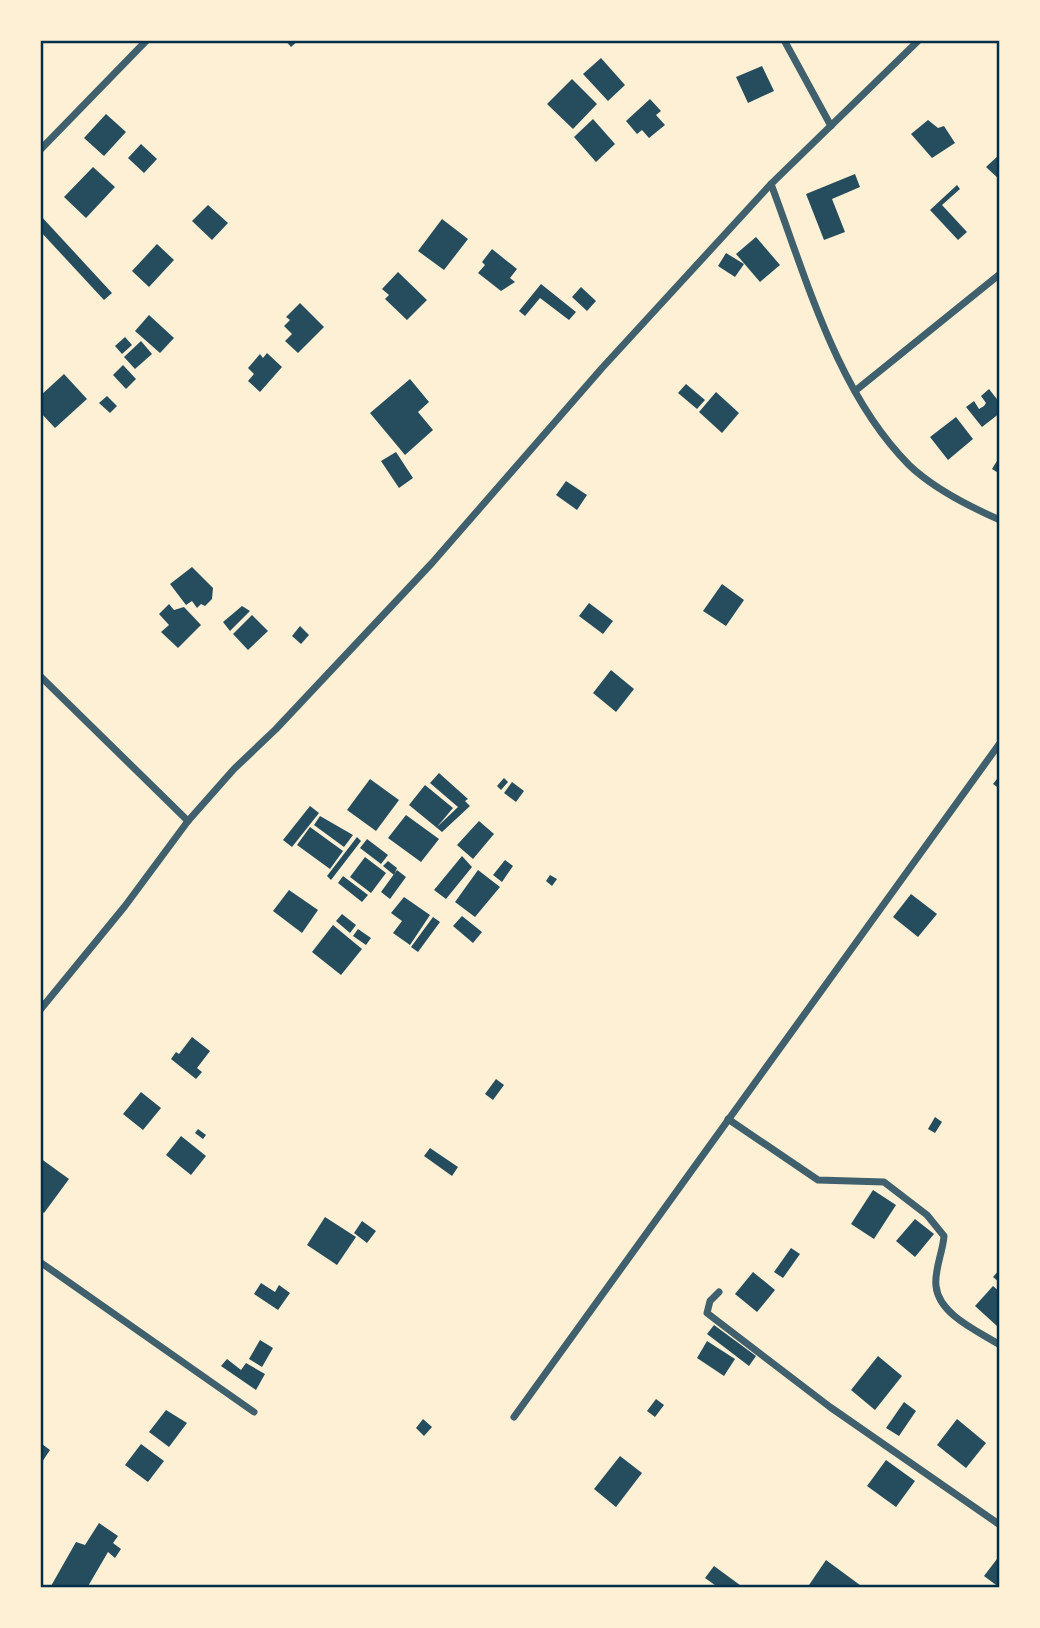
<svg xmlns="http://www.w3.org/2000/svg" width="1040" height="1628" font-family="'Titillium Web',sans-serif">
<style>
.building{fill:#264d5e}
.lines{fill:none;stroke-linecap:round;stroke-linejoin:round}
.minor{stroke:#3f606c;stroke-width:7}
.neatline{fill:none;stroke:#003049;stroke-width:2.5}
</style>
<rect width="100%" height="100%" fill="#fdf0d5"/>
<!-- building -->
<g class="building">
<path d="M285,40h14l-8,7z"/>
<path d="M601,58l24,27 -17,16 -25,-27z"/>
<path d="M762,66l12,25 -26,12 -12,-26z"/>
<path d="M572,79l25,25 -24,25 -26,-25z"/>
<path d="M650,99l11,12 -5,4 9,10 -16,13 -7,-8 -5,4 -11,-13z"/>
<path d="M106,114l20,18 -22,24 -20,-18z"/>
<path d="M593,119l22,25 -19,18 -22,-25z"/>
<path d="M928,120l10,8 6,-2 11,17 -23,15 -21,-24z"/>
<path d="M141,144l16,15 -13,14 -16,-15z"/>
<path d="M1000,154v26l-14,-13z"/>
<path d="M93,167l22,20 -29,31 -22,-21z"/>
<path d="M855,174l5,13 -28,12 13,33 -21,8 -18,-46z"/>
<path d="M957,185l3,4 -18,16 25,27 -9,8 -28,-30z"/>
<path d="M208,205l20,18 -16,17 -20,-19z"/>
<path d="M40,215l72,78 -8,7 -64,-69z"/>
<path d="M442,219l26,20 -24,31 -26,-19z"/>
<path d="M756,237l24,28 -20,17 -24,-28z"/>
<path d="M157,244l17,16 -25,27 -17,-16z"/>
<path d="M492,249l25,20 -7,9 5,4 -14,9 -23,-18 7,-8 -3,-3z"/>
<path d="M726,253l18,11 -9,13 -17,-11z"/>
<path d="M398,272l29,28 -20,20 -22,-21 4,-4 -7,-6z"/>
<path d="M541,284l35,28 -7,8 -29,-22 -15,18 -6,-5z"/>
<path d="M581,287l15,14 -9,10 -15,-14z"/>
<path d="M300,303l24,24 -26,26 -13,-12 7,-7 -8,-8 6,-6 -4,-3z"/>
<path d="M149,315l25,23 -14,15 -25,-22z"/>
<path d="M125,337l7,8 -10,9 -7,-8z"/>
<path d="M141,341l11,13 -17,15 -11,-12z"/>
<path d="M267,353l15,14 -22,25 -12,-11 6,-7 -6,-6 12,-14 3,4z"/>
<path d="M123,365l13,14 -10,10 -13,-14z"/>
<path d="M64,374l23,25 -32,29 -15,-16v-16z"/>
<path d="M410,379l19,23 -11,10 15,18 -28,25 -35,-42z"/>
<path d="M686,384l19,16 -8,9 -19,-16z"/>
<path d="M989,389l11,14v10l-18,14 -16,-20 8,-6 5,8 5,-3 2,-3 -5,-7z"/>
<path d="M716,392l23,21 -17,20 -23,-21z"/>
<path d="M107,396l10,10 -7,7 -11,-10z"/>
<path d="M956,417l17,22 -25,21 -18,-23z"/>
<path d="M396,452l17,26 -14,10 -18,-27z"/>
<path d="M1000,456v18l-8,-5z"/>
<path d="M566,481l21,14 -10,15 -21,-15z"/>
<path d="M192,567l21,21 -1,11 -7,7 -4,-2 -4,4 -5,-7 -6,4 -16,-21z"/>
<path d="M722,584l22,16 -18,26 -23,-15z"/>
<path d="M589,603l24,18 -10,13 -24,-18z"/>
<path d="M169,604l5,6 10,-3 17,18 -23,23 -17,-16 8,-7 -10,-11z"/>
<path d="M242,606l8,5 -20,20 -7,-9z"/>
<path d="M252,615l16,16 -20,19 -15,-16z"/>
<path d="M300,626l9,9 -8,9 -9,-8z"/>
<path d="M611,670l23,19 -18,23 -23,-19z"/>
<path d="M439,773l29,26 -3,2 5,5 -28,26 -33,-27 16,-20 28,23 -16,19 21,-20 -28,-24z"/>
<path d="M1000,775v14l-7,-5z"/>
<path d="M504,778l4,4 -7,8 -4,-4z"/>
<path d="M370,779l29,21 -23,31 -29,-21z"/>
<path d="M512,782l12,9 -8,11 -12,-9z"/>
<path d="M310,806l9,7 -27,34 -9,-7z"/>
<path d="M406,815l33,24 -18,23 -33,-24z"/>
<path d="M320,816l33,19 -9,12 -30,-22z"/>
<path d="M479,821l15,13 -21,25 -16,-14z"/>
<path d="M310,827l33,24 -13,18 -33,-24z"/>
<path d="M357,837l4,4 -30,39 -4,-4z"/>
<path d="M367,839l21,16 -7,9 -21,-16z"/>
<path d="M462,856l10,11 -26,32 -12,-9z"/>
<path d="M365,857l21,16 -15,20 -21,-16z"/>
<path d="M505,860l8,6 -11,16 -9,-7z"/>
<path d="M388,861l9,7 -3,7 -11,-9z"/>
<path d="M397,870l9,7 -16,22 -9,-7z"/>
<path d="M478,870l22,17 -25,30 -20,-15z"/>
<path d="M550,875l7,4 -5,7 -6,-5z"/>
<path d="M343,876l25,19 -6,7 -24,-19z"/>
<path d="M289,890l29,20 -16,23 -29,-22z"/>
<path d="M911,894l26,20 -19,23 -25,-20z"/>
<path d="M404,897l26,18 -20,30 -17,-12 9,-12 -11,-8z"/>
<path d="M342,914l14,11 -6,8 -14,-12z"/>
<path d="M462,916l20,16 -9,11 -20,-17z"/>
<path d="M433,917l7,5 -22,30 -7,-5z"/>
<path d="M333,925l29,24 -21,26 -29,-23z"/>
<path d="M358,929l13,9 -5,7 -13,-9z"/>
<path d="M192,1037l18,14 -13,17 5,4 -6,7 -25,-20 5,-7 3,2z"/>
<path d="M496,1079l8,6 -11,15 -8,-6z"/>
<path d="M141,1092l20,16 -18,22 -20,-16z"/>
<path d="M935,1117l7,5 -7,11 -7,-4z"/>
<path d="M198,1129l8,6 -3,4 -8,-6z"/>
<path d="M181,1136l25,20 -15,19 -25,-20z"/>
<path d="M430,1148l28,19 -6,9 -28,-20z"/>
<path d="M40,1158l29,21 -25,34 -4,-3z"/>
<path d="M873,1190l23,15 -22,34 -23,-15z"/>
<path d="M325,1217l31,20 -19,28 -30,-20z"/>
<path d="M915,1219l19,15 -19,23 -19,-16z"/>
<path d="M362,1221l14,10 -9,12 -13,-10z"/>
<path d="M791,1248l9,6 -17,24 -9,-6z"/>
<path d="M1000,1269v14l-7,-6z"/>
<path d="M753,1272l22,18 -18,22 -22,-18z"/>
<path d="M261,1283l14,9 4,-7 11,8 -12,17 -24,-16z"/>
<path d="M993,1286l7,6v31l-3,3 -22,-20z"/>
<path d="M714,1325l42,31 -7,10 -42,-32z"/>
<path d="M260,1340l13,8 -11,19 -13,-8z"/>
<path d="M707,1341l28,18 -11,17 -27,-18z"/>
<path d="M878,1356l24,20 -27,34 -24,-20z"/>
<path d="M227,1359l14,11 5,-7 19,11 -9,16 -35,-24z"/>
<path d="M656,1399l8,6 -9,12 -8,-6z"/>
<path d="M904,1402l12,9 -17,25 -13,-8z"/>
<path d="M166,1410l21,13 -18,24 -20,-15z"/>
<path d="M423,1419l9,8 -8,9 -8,-8z"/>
<path d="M957,1419l29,24 -20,25 -29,-23z"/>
<path d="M42,1444l8,6 -10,15v-19z"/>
<path d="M141,1444l23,17 -16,21 -23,-17z"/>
<path d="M620,1456l22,17 -26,34 -22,-18z"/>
<path d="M886,1460l29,21 -19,26 -29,-21z"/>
<path d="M99,1523l19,13 -5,7 8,6 -6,9 -7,-6 -21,36 -36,-2 25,-44 9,3z"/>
<path d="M1000,1555v33l-16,-12z"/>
<path d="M826,1560l38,28h-57z"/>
<path d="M714,1566l30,22h-25l-14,-10z"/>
</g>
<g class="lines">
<!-- minor -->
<g class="minor">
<path d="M784,40l47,86"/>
<path d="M40,150l107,-110"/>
<path d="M771,184c35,93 66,209 138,281 25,24 59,41 91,55"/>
<path d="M855,391l145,-117"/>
<path d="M40,676l148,145"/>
<path d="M40,1010l85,-104 63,-85 46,-52 42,-40 156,-166 170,-195 169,-184 148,-144"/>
<path d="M728,1119l90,61 66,2 43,33 17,21c-1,16 -10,34 -8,50 3,29 42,45 64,59"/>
<path d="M40,1262l214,150"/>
<path d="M719,1292l-9,9 -3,12 123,94 170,118"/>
<path d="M514,1417l486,-674"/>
</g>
</g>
<!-- border -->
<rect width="1040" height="1628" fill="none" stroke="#fdf0d5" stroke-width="84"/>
<rect x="42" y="42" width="956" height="1544" class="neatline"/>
</svg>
